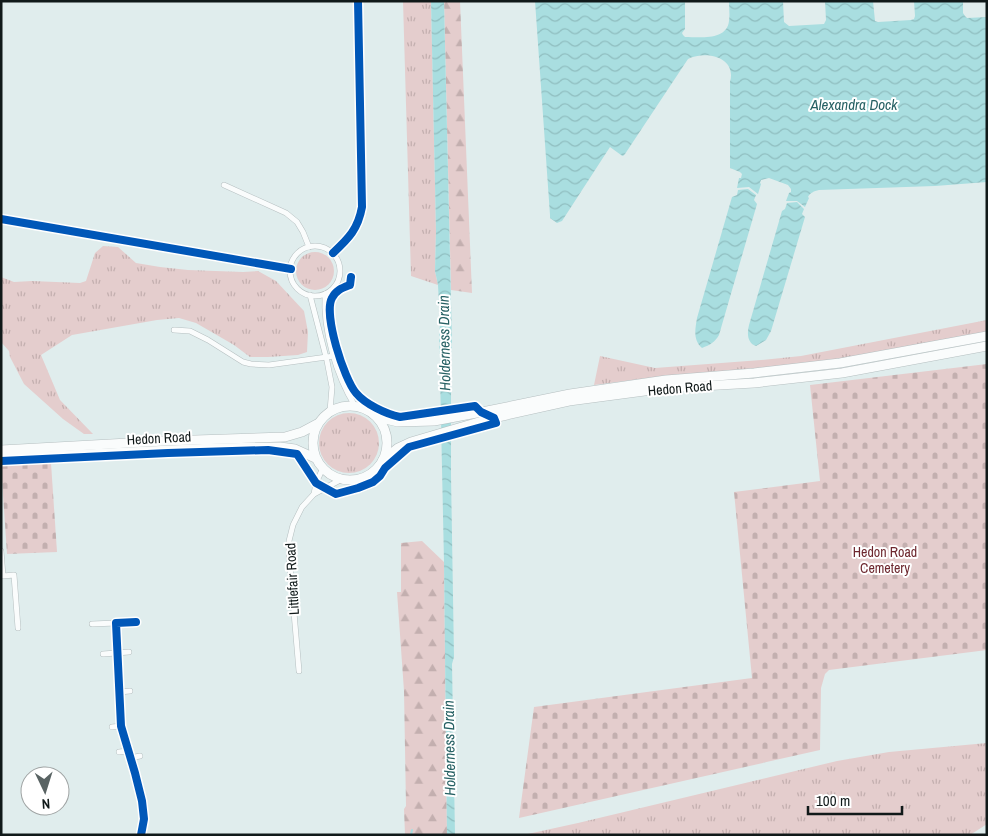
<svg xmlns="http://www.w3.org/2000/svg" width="988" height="836" font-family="'Archivo Narrow',sans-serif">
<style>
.grass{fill:url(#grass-tufts)}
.forest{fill:url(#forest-firs)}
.cemetery{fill:url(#cemetery-stones)}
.water{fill:url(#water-waves)}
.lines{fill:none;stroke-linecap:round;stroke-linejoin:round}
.stream{stroke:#a9dee0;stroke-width:2}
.street-casing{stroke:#b5bfc0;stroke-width:6}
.highway-casing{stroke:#b5bfc0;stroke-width:10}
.street{stroke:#fafcfc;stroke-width:5}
.highway{stroke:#fafcfc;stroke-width:9}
.cycleway-casing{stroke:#fff;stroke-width:11}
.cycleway{stroke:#0057b8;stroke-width:8}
.labels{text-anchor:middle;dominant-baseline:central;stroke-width:4;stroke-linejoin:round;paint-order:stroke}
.street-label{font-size:14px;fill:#101919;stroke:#fff}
.park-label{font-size:14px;fill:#6d272e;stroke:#fff}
.water-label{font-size:15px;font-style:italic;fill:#276164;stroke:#fff}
</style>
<defs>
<pattern id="grass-tufts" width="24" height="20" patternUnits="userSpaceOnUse" patternTransform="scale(1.25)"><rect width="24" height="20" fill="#e4cdcd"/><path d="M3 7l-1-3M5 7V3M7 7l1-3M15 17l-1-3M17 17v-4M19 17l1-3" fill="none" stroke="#c3afaf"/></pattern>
<pattern id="forest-firs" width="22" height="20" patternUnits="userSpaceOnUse" patternTransform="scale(1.25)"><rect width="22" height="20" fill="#e4cdcd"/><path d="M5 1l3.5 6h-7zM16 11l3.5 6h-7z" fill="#c3afaf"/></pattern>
<pattern id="cemetery-stones" width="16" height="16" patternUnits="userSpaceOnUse" patternTransform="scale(1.25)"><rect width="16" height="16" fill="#e4cdcd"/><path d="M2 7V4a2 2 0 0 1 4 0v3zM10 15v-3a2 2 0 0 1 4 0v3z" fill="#c3afaf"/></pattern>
<pattern id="water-waves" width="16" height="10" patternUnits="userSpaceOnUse" patternTransform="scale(1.25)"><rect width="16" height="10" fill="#a9dee0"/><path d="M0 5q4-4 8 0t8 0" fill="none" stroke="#90bec0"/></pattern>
</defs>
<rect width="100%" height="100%" fill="#e0eded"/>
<!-- grass -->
<g class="grass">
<path d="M403,1h28l5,230 -1,40 3,14 -27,-9z"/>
<path d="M103,246l15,1 18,16 24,4 28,3 55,2 15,-1 18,10 28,30 4,21 -1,20 -9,3 -30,2h-18l-16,-12 -38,-22 -17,-5 -22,2 -85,15 -31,20 19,45 33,34h-9l-21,-15 -39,-35 -14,-27 -1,-6 -8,-9v-65l13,5 18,-1 48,2 6,-2 9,-28z"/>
<circle cx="315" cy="271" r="19"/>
<path d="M987,320v14l-146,27 -177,15 -70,9 6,-29 55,12 106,-8 40,-4z"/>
<circle cx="349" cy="443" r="30"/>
<path d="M987,743v81l-17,11h-447l55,-12 259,-62 52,-9z"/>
</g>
<!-- forest -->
<g class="forest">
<path d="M444,1h16l12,292 -21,-3z"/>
<path d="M422,541l22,21 3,273h-42l-1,-26 2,-3 -2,-115 -7,-99h4v-49z"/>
</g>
<!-- cemetery -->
<g class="cemetery">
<path d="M987,364v286l-158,20 -4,4 -4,14 -1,62 -301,68 15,-111 218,-29 -18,-186 86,-11 -10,-96z"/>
<path d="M51,463l6,89 -50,2 -6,-89z"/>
</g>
<!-- water -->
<g class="water">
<path d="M431,1h13l8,342 -2,24 1,11v97l3,182 -2,7 3,171h-8l-3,-273 -4,-188 1,-7 -2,-24 1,-21 -2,-37 -3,-14 1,-40z"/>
<path d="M535,1h150v28l-3,4 1,2 2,2c14,0 42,4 44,-16 1,-6 0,-13 0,-20h54l1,21 5,4 35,-2 2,-4 -1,-19h48l2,20 3,1 33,-2 3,-1 1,-3 -1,-15h49v12l2,3 2,2 20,-1v165l-52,4 -116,4c-5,1 -9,3 -11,7l1,1 -4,9 -8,-6h-11l3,-8 2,-1v-3l-3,-4 -19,-7 -8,2 -1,3 1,1 -3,10 -9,-7 -12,1 2,-10h2l1,-4 -2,-2 -10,-4v-86c7,-25 -24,-32 -42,-23l-63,95 -2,2 -2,-1 -11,-8 -48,74 -5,2 -7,-5v-3z"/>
<path d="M748,189l8,6 -2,5 3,4 -38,131c-4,7 -9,10 -17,13 -9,-8 -7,-18 -5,-30l35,-121 5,-2 1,-5z"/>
<path d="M797,202l7,7 -2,5 3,3 -34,114 -5,9 -10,6c-9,-3 -9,-13 -7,-21l33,-114 3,-2 2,-6z"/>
</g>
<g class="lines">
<!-- stream -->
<path class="stream" d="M411,835l1,-5"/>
<!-- street casing -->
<g class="street-casing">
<g id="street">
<path d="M224,185l62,28 11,9 6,10 6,15"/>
<path d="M1,219l290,50"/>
<circle cx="315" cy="271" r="25"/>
<path d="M333,253c16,-15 25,-24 29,-46l-4,-206"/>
<path d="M325,294c-2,37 11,81 30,112"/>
<path d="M310,295l17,66 5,26 -2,24"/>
<path d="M174,330l16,1 18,9 35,22 8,2 18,1 65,-9"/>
<path d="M314,494l2,-11 7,-15"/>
<path d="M1,551l2,25 11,-1 4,53"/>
<path d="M136,622l-20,1 5,103 14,47 7,28 2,18 -3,16"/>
<path d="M92,624l24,-1"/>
<path d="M103,654l26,-2"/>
<path d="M299,671l-10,-117v-13l4,-16 9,-18 12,-13 28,-15"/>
<path d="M119,692l11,-1"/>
<path d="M112,727l9,-1"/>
<path d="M119,752l9,-1"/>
<path d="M130,758l10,-2"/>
</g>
</g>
<!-- highway casing -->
<g class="highway-casing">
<g id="highway">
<circle cx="350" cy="443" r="37"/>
<path d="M377,417l21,5 36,-1 53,-10 83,-17 96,-14 88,-7 86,-10 147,-27"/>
<path d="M1,450l164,-9 120,-4 17,-5 15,-8"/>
<path d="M1,458l213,-10 66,-1 15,2 20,9"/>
<path d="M383,460l15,-12 13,-6 78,-23 80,-18 98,-13 87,-5 88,-10 145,-27"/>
</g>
</g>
<!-- street -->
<use href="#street" class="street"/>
<!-- highway -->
<use href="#highway" class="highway"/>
<!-- cycleway casing -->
<g class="cycleway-casing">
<g id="cycleway">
<path d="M1,219l290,50"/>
<path d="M333,253c16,-15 25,-24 29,-46l-4,-206"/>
<path d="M1,461l167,-8 100,-3 29,4 19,29 20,11 22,-6 15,-6 7,-6 5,-8 24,-21 87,-24 -2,-5 -13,-6 -6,-6 -75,11c-14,-3 -35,-13 -44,-24 -12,-14 -33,-79 -24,-95 4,-8 10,-10 18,-13l1,-8"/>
<path d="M136,622l-20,1 5,103 14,47 7,28 2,18 -3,16"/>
</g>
</g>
<!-- cycleway -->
<use href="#cycleway" class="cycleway"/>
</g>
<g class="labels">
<!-- street labels -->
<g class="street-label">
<text transform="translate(680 388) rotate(-5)">Hedon Road</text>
<text transform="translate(159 438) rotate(-3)">Hedon Road</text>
<text transform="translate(292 579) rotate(-93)">Littlefair Road</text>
</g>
<!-- park labels -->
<g class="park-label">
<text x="885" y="552">Hedon Road<tspan x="885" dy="16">Cemetery</tspan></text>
</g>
<!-- water labels -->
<g class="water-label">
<text x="854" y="104">Alexandra Dock</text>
<text transform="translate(444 343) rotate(-91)">Holderness Drain</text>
<text transform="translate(449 748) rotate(-91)">Holderness Drain</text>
</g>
</g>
<!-- border -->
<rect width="988" height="836" fill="none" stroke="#101919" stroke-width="5"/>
<!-- north arrow -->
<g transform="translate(45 791) rotate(176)"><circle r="24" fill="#ffffff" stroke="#9fa3a3"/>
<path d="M0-4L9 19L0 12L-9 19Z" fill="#596363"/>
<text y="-8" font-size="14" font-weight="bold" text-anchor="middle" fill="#101919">N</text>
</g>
<!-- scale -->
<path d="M808 806v8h94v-8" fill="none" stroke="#101919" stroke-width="2.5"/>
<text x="816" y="806" font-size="15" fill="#101919" stroke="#ffffff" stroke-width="4" paint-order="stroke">100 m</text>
</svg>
